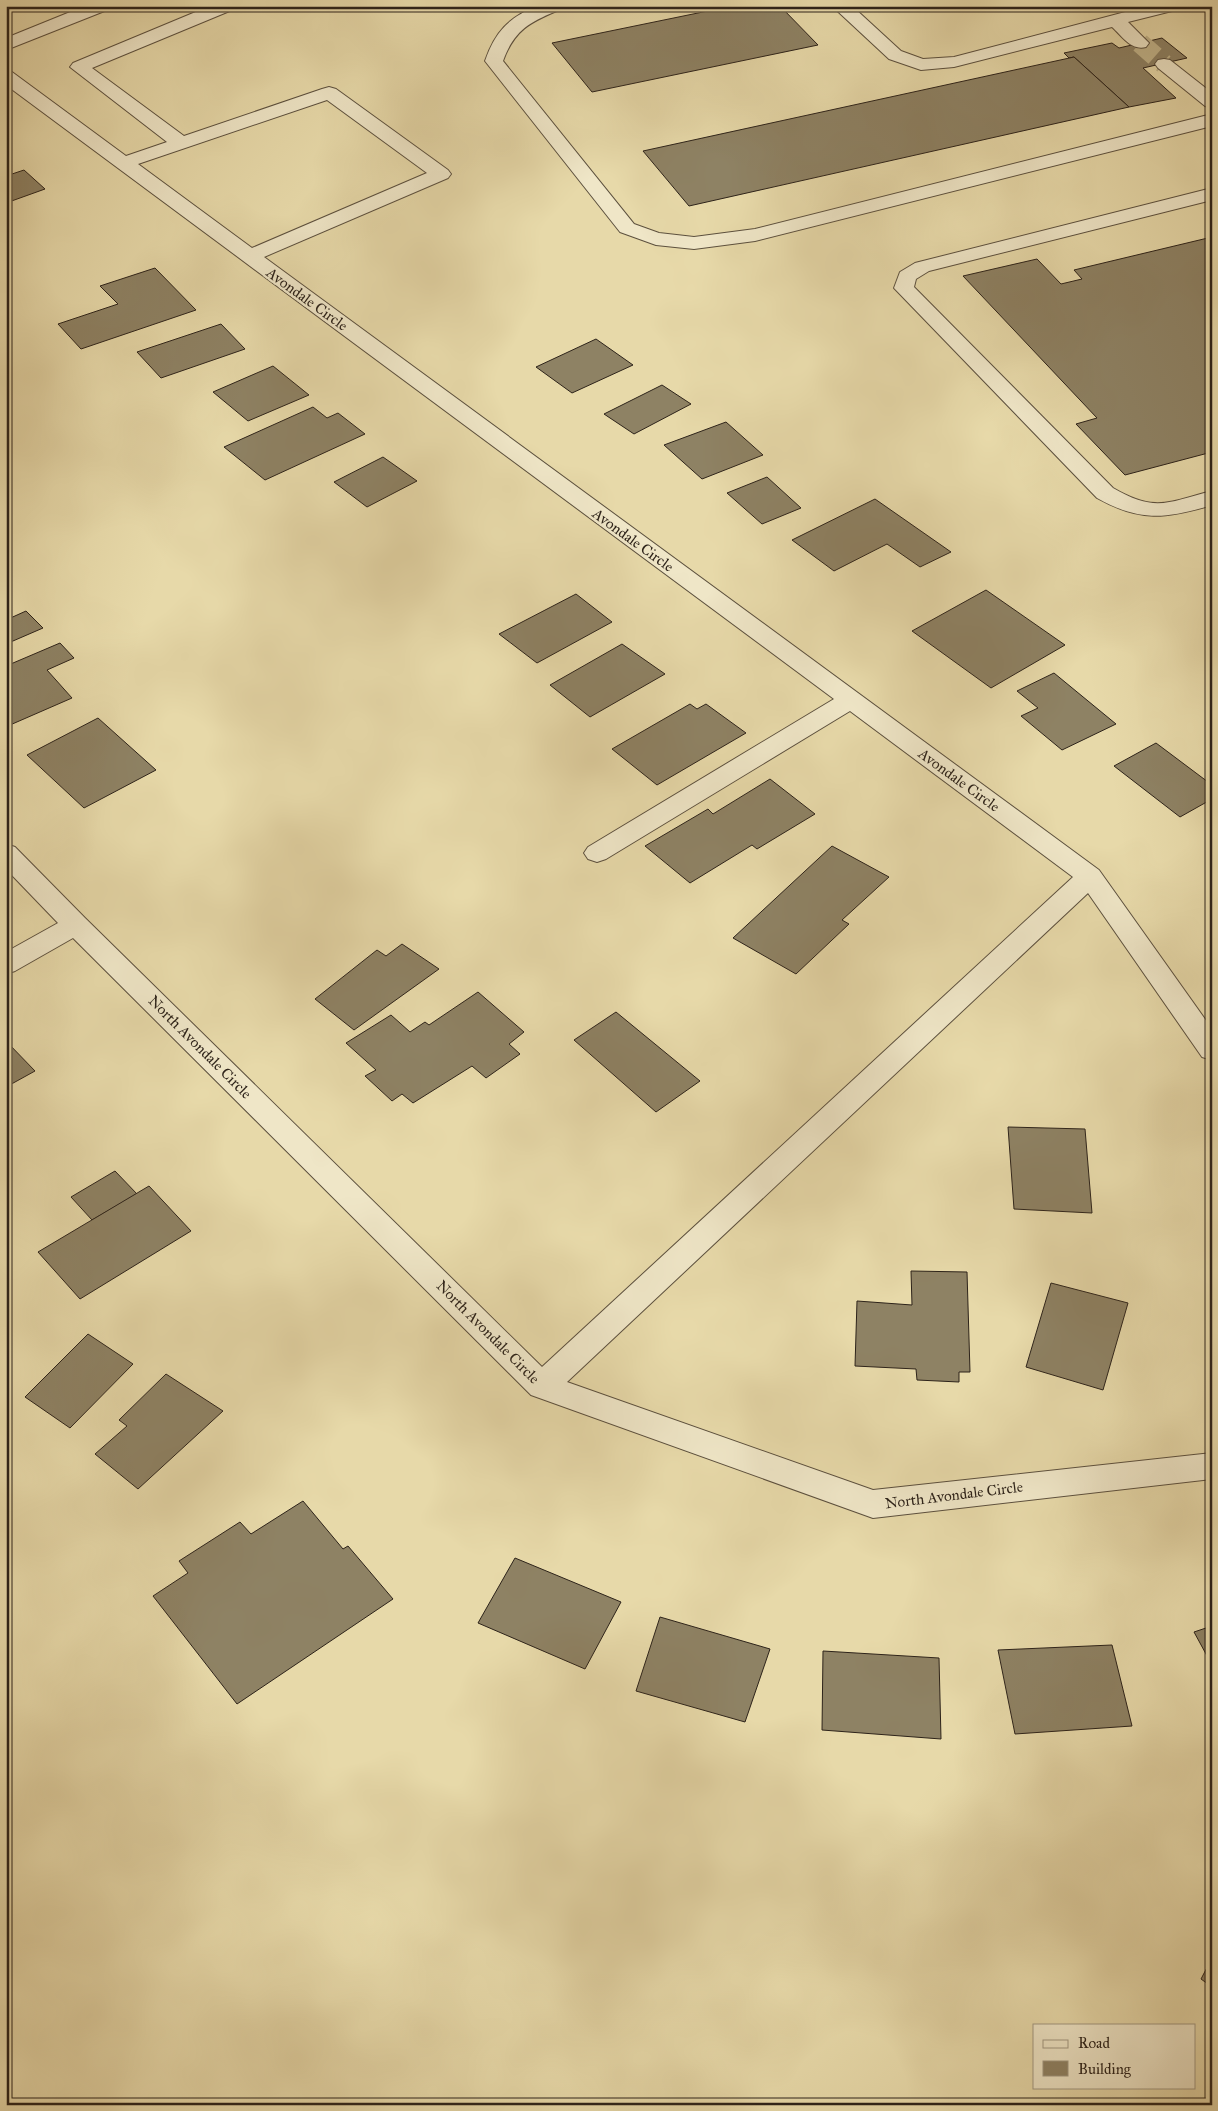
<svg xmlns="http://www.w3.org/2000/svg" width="1218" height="2111" font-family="'IM FELL Great Primer',serif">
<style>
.building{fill:#8e8264;stroke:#2d231a}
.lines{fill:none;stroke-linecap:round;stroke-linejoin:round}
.minor-tunnel{stroke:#c2b58c;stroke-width:20;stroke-dasharray:20 10;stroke-linecap:butt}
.minor-casing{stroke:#5c503e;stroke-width:2}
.minor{fill:#efe6c7;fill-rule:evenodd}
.labels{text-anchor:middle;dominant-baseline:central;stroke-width:4.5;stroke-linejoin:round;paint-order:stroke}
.street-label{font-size:15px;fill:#2d231a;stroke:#efe6c7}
</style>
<rect width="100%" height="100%" fill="#e7d9a9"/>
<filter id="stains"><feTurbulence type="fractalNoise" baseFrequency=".004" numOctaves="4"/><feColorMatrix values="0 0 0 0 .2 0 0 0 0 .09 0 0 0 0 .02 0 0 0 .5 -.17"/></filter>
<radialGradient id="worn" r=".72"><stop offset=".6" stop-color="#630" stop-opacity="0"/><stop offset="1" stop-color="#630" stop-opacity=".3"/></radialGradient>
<!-- building -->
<g class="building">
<path d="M732,6h48l38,39 -226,47 -40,-49z"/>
<path d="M1162,38l25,20 -44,10 33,30 -47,9 -55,-50 -5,1 -5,-5 48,-10 7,5z"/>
<path d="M1074,57l55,50 -440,99 -46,-55z"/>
<path d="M24,170l21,19 -39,14v-27z"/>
<path d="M1212,237v215l-87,23 -49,-51 21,-6 -134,-142 74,-17 24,25 21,-5 -8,-9z"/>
<path d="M155,268l41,42 -115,39 -23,-25 60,-20 -18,-18z"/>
<path d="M221,324l24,25 -84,29 -24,-26z"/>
<path d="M596,339l37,26 -61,28 -36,-26z"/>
<path d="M273,366l36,29 -61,26 -35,-29z"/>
<path d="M662,385l29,19 -57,30 -30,-20z"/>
<path d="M313,407l14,11 11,-5 27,21 -100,46 -41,-33z"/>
<path d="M726,422l37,33 -61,24 -38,-34z"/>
<path d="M383,457l34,24 -50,26 -33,-25z"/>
<path d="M767,477l34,31 -39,16 -35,-31z"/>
<path d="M875,499l76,53 -31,15 -33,-23 -53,27 -42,-31z"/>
<path d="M986,590l79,55 -74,43 -79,-57z"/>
<path d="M576,594l36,28 -75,41 -38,-29z"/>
<path d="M26,611l17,17 -37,16v-24z"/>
<path d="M60,643l14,15 -27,12 25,28 -62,27 -4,-4v-55z"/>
<path d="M622,644l43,30 -75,43 -40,-32z"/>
<path d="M1054,673l62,51 -54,26 -41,-34 17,-8 -21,-17z"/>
<path d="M690,704l7,5 9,-5 40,29 -89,52 -45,-36z"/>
<path d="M98,718l58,52 -72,38 -57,-53z"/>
<path d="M1156,743l56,42v14l-32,18 -66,-51z"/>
<path d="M770,779l45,35 -58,35 -5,-4 -62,38 -45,-37 63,-37 5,5z"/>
<path d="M832,846l57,31 -47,43 7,4 -53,50 -63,-36z"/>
<path d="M402,944l37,25 -85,61 -39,-31 62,-49 9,6z"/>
<path d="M478,992l46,40 -15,12 11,10 -34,24 -14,-12 -59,37 -11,-9 -10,7 -27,-25 11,-6 -30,-27 45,-28 19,17 15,-10 4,3z"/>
<path d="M616,1012l84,69 -44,31 -82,-72z"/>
<path d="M6,1041l29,30 -29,16z"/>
<path d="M1008,1127l77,2 7,84 -78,-4z"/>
<path d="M115,1171l22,23 -45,26 -21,-23z"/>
<path d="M149,1186l42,45 -111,68 -42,-47z"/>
<path d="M911,1271l56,1 3,100h-11v10l-42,-2 -1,-11 -61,-3 2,-65 55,4z"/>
<path d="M1051,1283l77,20 -25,87 -77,-23z"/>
<path d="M88,1334l45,30 -63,64 -45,-31z"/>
<path d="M166,1374l57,37 -85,78 -43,-35 32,-28 -8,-6z"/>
<path d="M303,1501l40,48 5,-3 45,53 -156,105 -84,-108 35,-23 -9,-12 61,-39 11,12z"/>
<path d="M515,1558l106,44 -36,67 -107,-46z"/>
<path d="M660,1617l110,32 -25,73 -109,-31z"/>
<path d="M1212,1626v39l-18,-33z"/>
<path d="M1112,1645l20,81 -117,8 -17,-84z"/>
<path d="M823,1651l116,7 2,81 -119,-9z"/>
<path d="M1212,1958v29l-11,-8z"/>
<path d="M1212,2086v19h-10z"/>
</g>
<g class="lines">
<!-- minor-tunnel -->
<path class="minor-tunnel" d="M1140,43l24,21"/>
<!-- minor casing -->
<g class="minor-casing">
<g id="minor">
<path d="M85,6h25l-3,4 -101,40v-12z"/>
<path d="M210,6h25l-3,4 -140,58 92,68 138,-47 7,-2 7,2 112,81 3,4 -3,4 -184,79 835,613 113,159v31l-10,-3 -114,-164 -521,489 306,108 339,-37v26l-339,39 -342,-123 -458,-457 -58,33 -9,3v-22l52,-29 -52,-54v-25l9,3 70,71 457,449 531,-490 -223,-166 -244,148 -9,3 -9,-3 -4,-6 4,-6 246,-148 -828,-614v-14l6,1 114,84 41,-14 -97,-75 3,-4zM327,100l100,73 -175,75 -114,-84z"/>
<path d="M537,6h25l-3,4c-29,12 -45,20 -56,51l131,163 25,9 35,4 61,-8 457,-115v12l-457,115 -61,8 -38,-4 -36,-13 -135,-171c10,-29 23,-43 52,-55z"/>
<path d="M832,6h20l49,45 22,8 31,-2 194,-51h31l-3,4 -48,12 21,21 -3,4c-15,4 -24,-11 -34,-20l-158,40 -33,3 -32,-11z"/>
<path d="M1164,59l6,1 42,33v15l-7,-2 -47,-38 -3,-4 3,-4z"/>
<path d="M1212,188v12l-283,71 -13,8 -2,8 199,201c43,25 55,14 99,3v14c-46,14 -72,17 -115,-7l-203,-210 6,-16 15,-9z"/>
</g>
</g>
<!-- minor -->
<use href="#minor" class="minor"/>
</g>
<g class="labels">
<!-- street labels -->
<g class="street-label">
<text transform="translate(307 299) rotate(36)">Avondale Circle</text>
<text transform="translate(633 540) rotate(36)">Avondale Circle</text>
<text transform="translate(959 780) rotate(36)">Avondale Circle</text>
<text transform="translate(200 1047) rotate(45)">North Avondale Circle</text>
<text transform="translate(488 1332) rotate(45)">North Avondale Circle</text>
<text transform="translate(954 1495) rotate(-7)">North Avondale Circle</text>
</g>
</g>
<!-- margin -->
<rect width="1218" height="2111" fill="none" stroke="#e7d9a9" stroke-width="25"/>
<rect x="8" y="8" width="1203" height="2096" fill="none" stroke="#2d231a" stroke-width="2.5"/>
<rect x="12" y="12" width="1193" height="2086" fill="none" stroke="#2d231a"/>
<!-- legend -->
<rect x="1033" y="2024" width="162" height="65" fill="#efe6c7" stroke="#a19882"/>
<rect x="1043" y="2040" width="25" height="8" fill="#efe6c7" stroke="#a19882"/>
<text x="1078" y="2048" font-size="15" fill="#2d231a">Road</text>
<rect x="1043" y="2061" width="25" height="15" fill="#8e8264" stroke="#a19882"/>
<text x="1078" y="2074" font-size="15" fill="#2d231a">Building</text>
<rect width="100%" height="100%" filter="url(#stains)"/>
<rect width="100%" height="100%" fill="url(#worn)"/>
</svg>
